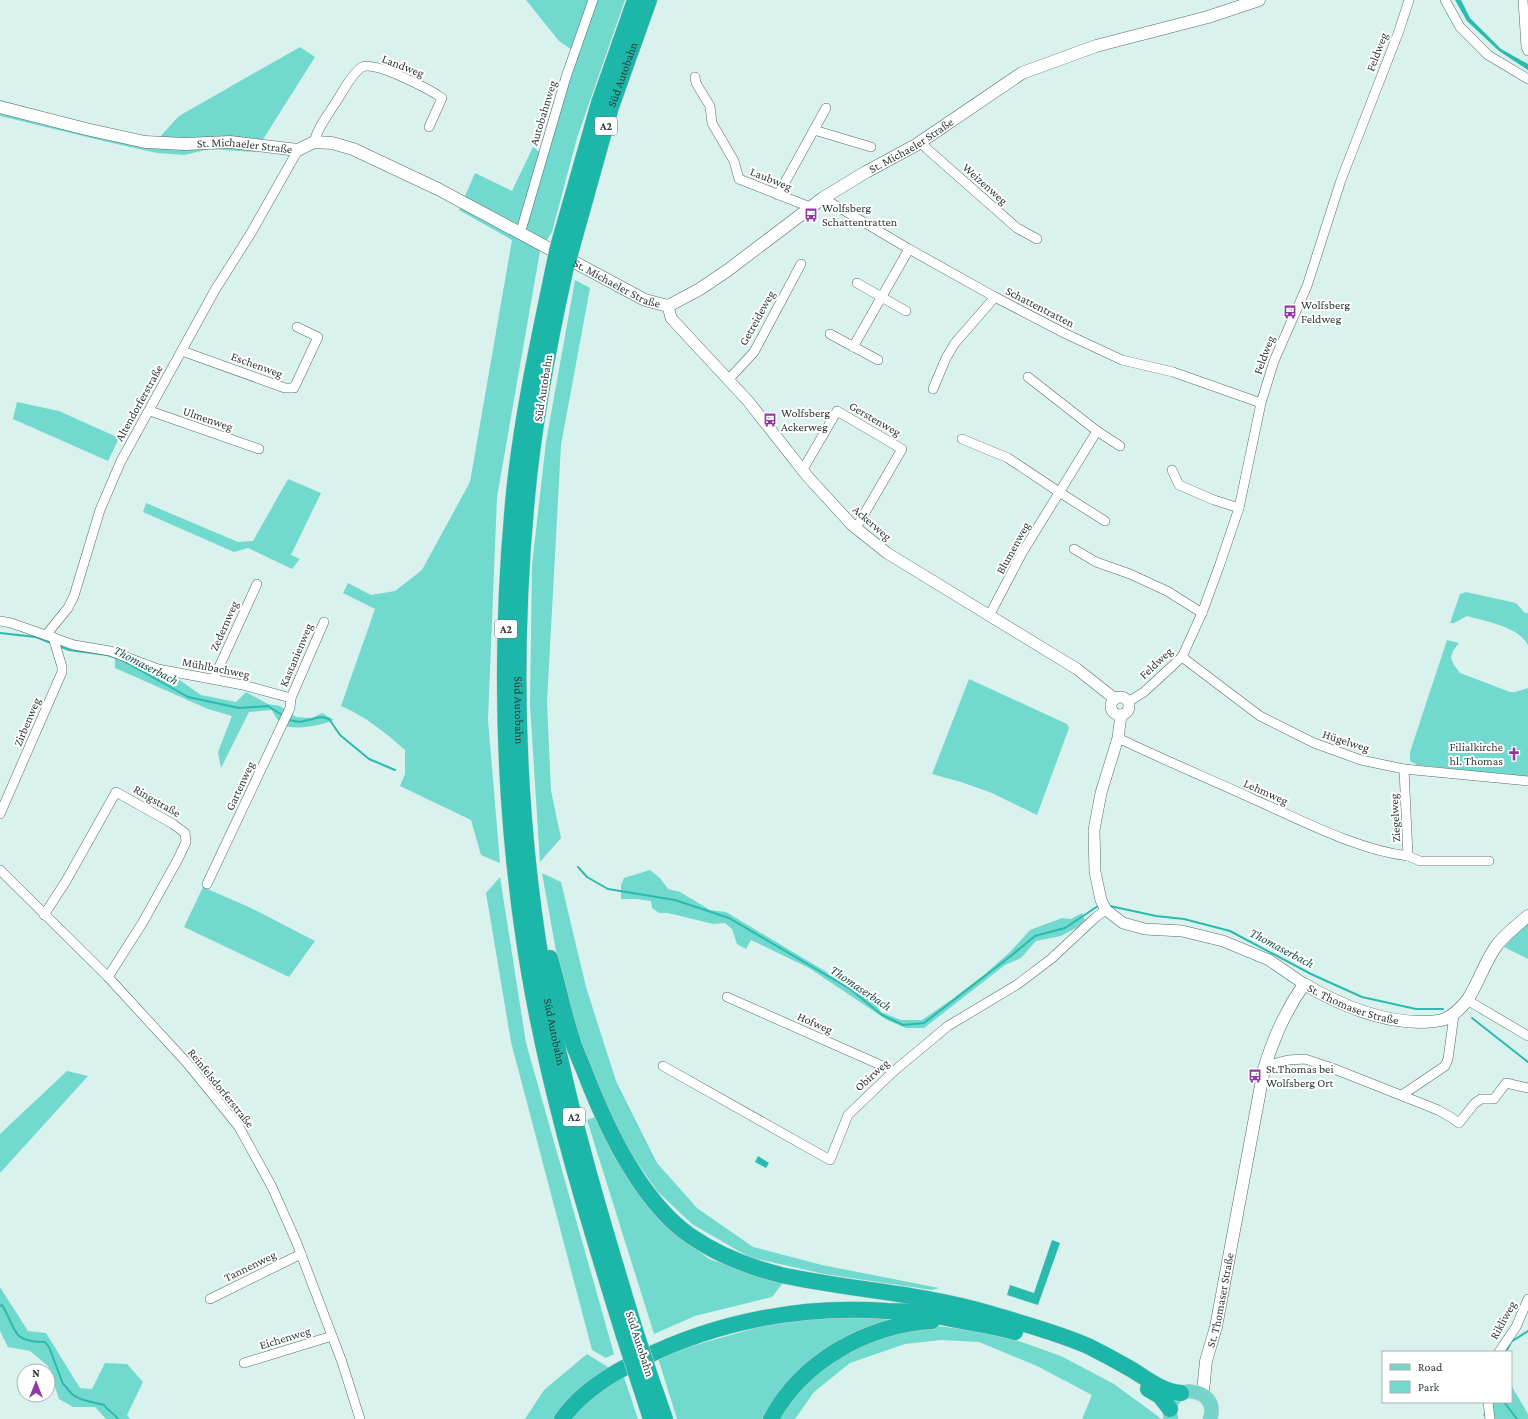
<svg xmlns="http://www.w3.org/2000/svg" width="1528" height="1419" font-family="'Crimson Pro',serif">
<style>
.green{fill:#71d9cd}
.water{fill:#2bbbae}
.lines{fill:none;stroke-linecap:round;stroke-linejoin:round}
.stream{stroke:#2bbbae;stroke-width:2}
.minor-casing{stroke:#566b68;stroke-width:10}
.tertiary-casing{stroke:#566b68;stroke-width:12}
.secondary-casing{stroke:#566b68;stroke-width:13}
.primary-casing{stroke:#ced0cf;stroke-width:15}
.motorway-casing{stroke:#ced0cf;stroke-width:17}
.minor{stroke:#fff;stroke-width:9}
.tertiary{stroke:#fff;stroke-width:11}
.secondary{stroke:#fff;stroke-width:12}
.primary{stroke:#77d4cb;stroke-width:14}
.motorway{stroke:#1db7a9;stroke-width:16}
.motorway-bridge-casing{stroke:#ced0cf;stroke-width:17;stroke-linecap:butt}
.motorway-bridge{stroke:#1db7a9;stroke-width:16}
.labels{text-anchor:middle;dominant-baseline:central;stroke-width:4;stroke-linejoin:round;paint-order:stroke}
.shield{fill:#fff;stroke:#6f7674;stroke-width:1}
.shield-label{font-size:11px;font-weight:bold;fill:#313b39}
.street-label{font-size:12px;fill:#313b39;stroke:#fff}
.poi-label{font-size:12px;fill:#313b39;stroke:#fff;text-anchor:start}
.water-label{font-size:13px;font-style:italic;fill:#1a534d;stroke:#fff}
</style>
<rect width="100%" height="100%" fill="#daf2ee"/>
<!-- green -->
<g class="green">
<path d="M526,0h99l-48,138 -25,94 -12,19 -43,246 -9,223 12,143 -19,-8 -10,-35 -71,-34 5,-12v-24c-19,-17 -40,-34 -64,-44l34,-97 -32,-16 5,-10 23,12 24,-4 27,-21 48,-88 42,-242 -53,-30 16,-37 37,18 21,-44 12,9 33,-102 -19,-13z"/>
<path d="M300,47l15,10 -60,95 -45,-3 -26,6 -27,-2 -45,-10 -112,-27v-16l92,25 65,15 22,-24z"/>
<path d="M575,280l15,8 -29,157 -14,257 4,89 10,47 -21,24 -10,-157 2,-140 14,-123z"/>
<path d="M17,402l42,9 60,27 -11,23 -95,-42z"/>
<path d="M288,479l33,14 -30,62 9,4 -8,10 -44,-21 -14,4 -91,-40 3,-9 92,39 15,-1z"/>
<path d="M1466,592l50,11 9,10h3v32c-9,-18 -43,-24 -61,-29l-13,7h-4l10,-29z"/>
<path d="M1447,640l12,3 -6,8 -2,7 3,7 6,8 50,19h5l13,-4v89l-111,-12 -7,-4v-9z"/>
<path d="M115,656l63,23 23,16 35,7 10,-10 22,12 12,2 16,11 16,1 10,-5 12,7c-12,5 -38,11 -50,5 -6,-3 -9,-9 -12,-15l-23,2 -28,56 -3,-16 14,-36 -24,-7 -93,-41z"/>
<path d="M969,679l98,45 2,4 -32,87 -45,-22 -31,-11 -29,-8z"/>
<path d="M650,870l10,8 8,11 12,3 30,18 16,2 104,62 40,22 11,16 20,8h21l29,-20 34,-26 25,-22 20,-22 32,-12 9,1 11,-6 3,7 -7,7 -17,9 -25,5 -15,17 -16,7 -81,63h-18l-19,-8 -78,-52 -58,-28 -5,9 -9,-5 -5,-15 -7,-6 -12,1 -45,-11h-9l-7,-5 -1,-7 -15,-2h-15v-14l3,-7z"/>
<path d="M542,873l19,9 25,105 30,94 41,82 40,45 56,39 69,18 117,23 -7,2 -108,-16 -75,-17 -57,-33 -34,-32 -29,-41 -29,-60 -27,-71 -17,-69z"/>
<path d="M500,877l26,166 88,311 -8,4 -14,-8 -81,-308 -25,-149z"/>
<path d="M203,887l48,21 64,33 -26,36 -105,-50z"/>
<path d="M1526,924l2,1v34l-24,-12z"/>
<path d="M67,1071l21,5 -88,97v-39z"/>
<path d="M595,1117l32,61 35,45 47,36 74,24 -11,14 -77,19 -41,18 -67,-214z"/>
<path d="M0,1287l28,44 18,2 34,55 12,1 13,-26 22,1 16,18 -16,33 3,4h-24l-11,-12h-22l-14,-8 -11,-33 -18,-15 -22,-4 -8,-16z"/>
<path d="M853,1315l146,19 62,22 53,28 45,33 2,2h-79l10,-24 -55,-29 -58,-24 -38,-2 -36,4 -55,19 -36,29 -19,27h-118l-19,-61 34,-12 84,-24z"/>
<path d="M587,1354l37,23 14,42h-113l19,-29z"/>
<path d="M1511,1385l17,29v5h-42l-3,-4 6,-13h22z"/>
</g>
<!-- water -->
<g class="water">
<path d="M1455,0h6l9,18 31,31 27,15v6l-29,-19 -32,-30z"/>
<path d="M758,1156l11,7 -3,5 -11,-6z"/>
<path d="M1052,1240l8,3 -22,62 -31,-10 3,-10 24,8z"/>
</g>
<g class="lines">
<!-- stream -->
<g class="stream">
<path d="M0,633l36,4 15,6"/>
<path d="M59,646l10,4 38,5 13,4 68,38 51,11 29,-2 14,9"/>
<path d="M289,720l11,2 21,-5 8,2 11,16 29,24 26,11"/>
<path d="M578,867l9,10 21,12 67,11 54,18 121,71 32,26 21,10 21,-2 88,-68 23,-19 30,-8 33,-22"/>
<path d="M1110,906l46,10 28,3 46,12 81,43 51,23 54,12h27"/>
<path d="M1472,1018l56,44"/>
<path d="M0,1306l2,-1c15,24 8,37 43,37l4,5 14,37c4,3 5,6 9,10 7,7 22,8 32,11 4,6 10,8 14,14"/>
<path d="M1506,1352l5,-10 17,-11"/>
<path d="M1504,1402l13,17"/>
</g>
<!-- minor casing -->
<g class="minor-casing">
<g id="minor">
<path d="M1445,0l15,27 28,28 40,24"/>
<path d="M1523,0l3,47 2,4"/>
<path d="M695,77l1,6 6,10 8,13 2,17 22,38 5,18 71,28"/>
<path d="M814,130l57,17"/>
<path d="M314,142c4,-15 15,-29 24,-43 5,-8 15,-27 24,-32 14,-6 67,22 80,31l-13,29"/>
<path d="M921,142l5,6 91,80 20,11"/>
<path d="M778,195l48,-87"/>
<path d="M823,198l86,51 86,48 69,36 58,27 51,12 88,31"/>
<path d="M520,234l46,-157 27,-77"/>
<path d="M857,283l49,28"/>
<path d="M830,334l48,26"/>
<path d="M853,347l56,-98"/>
<path d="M182,351l103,37h9l24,-51 -21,-10"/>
<path d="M1028,377l69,54 23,15"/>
<path d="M728,380l26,-28 47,-88"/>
<path d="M933,389l13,-31 9,-15 40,-46"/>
<path d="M150,411l109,38"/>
<path d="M962,439l46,19 51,34 46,29"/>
<path d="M1172,470l7,15 35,15 25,8"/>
<path d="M802,471l35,-60 65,38 -46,79"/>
<path d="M1074,549l22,13 34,12 37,17 35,22"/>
<path d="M989,616l33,-63 75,-122"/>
<path d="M0,621l11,2 63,22 36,6 48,18 85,16 48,13"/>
<path d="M46,635l22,-27 6,-12 26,-86 21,-49 94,-171 36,-57 47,-83"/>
<path d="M1182,657l78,59 54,27 47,17 43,9 124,12"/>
<path d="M214,678l43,-94"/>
<path d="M1128,702l16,-10 38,-35 20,-44 18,-49 19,-56 22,-105 13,-42 33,-75 34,-106 58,-149 10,-31"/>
<path d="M1118,738c44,21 89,40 133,60 48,21 106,52 157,58"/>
<path d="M1404,769l4,87 12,5h69"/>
<path d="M0,814l62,-142v-5l-9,-30"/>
<path d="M0,870l108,107 79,86 52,64 33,60 24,54 46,121 18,57"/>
<path d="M207,884l83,-176 1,-10 33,-76"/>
<path d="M44,915l22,-34 50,-89 57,32 12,9 1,9 -8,17 -35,63 -35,55"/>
<path d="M727,997l167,74"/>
<path d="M1467,1000l61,36"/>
<path d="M663,1066l167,94 18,-45 46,-44 54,-45 70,-42 33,-25 45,-42 10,-7"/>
<path d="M1265,1066l23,-6 17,-1 27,9 106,42 14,8 7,5 16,-20 6,-4h13l12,-16 22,5"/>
<path d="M1402,1095l43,-29 3,-7 6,-44"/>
<path d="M210,1299l91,-45"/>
<path d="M1499,1352l17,-25 12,-28"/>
<path d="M244,1363l88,-27"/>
<path d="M1488,1402l2,17"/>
</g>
</g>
<!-- tertiary casing -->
<g class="tertiary-casing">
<g id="tertiary">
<path d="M668,306l3,12 77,83 60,76 44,48 35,28 190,116 38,30"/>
<circle cx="1120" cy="706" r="9"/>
<path d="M1121,715l-3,23 -17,55 -7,37 1,42 6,28 5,10 17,13 22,6 37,2 41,10 46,19 35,24"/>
</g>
</g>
<!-- secondary casing -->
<g class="secondary-casing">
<g id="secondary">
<path id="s1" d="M0,107l86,22 59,13 40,2 45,-2 68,8 16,-8 18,1 21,6 85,40 207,111 23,6 32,-17 28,-19 95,-72 43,-26 50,-27 106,-72 74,-27 112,-29 51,-17"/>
<path id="s2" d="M1204,1396l-1,-5 3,-30 10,-34 48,-258c10,-32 21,-57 40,-85 34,20 74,37 114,38 9,0 19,0 27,-3 9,-4 17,-12 23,-20 11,-17 17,-38 29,-54 9,-11 20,-20 31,-29"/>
</g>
</g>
<!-- primary casing -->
<g class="primary-casing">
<path id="primary" d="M1171,1419c-10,-39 51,-34 39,0"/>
</g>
<!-- motorway casing -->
<g class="motorway-casing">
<g id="motorway">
<path d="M558,247l41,-144 36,-103"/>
<path id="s3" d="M570,254l41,-147 38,-107"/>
<path d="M555,261c-16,77 -33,154 -41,232 -14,144 -12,289 8,433 19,140 60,275 102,410"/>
<path id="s4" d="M566,267c-17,76 -32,153 -39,230 -16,168 -10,337 21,503 21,112 54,221 87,330"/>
<path d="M550,958c8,27 13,54 22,81 3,11 8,21 12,31 21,55 56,130 105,165 27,19 60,32 92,40 69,15 140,18 207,38 33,10 68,19 100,33 14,7 27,14 41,22 16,9 33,24 52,25"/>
<path d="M650,1376l15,43"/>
<path d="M639,1382l12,37"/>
<path d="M1148,1389l12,7 10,13"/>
<path d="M562,1419c20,-28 49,-45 79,-60 76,-38 162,-54 246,-48 11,0 22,0 33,2 14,2 28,5 42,8 18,3 36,6 53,11"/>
<path d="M771,1419c31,-58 96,-94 161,-98"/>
</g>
</g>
<!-- minor -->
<use href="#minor" class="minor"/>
<!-- tertiary -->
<use href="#tertiary" class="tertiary"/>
<!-- secondary -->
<use href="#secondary" class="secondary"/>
<!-- primary -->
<use href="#primary" class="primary"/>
<!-- motorway -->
<use href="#motorway" class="motorway"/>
<!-- motorway-bridge casing -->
<g class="motorway-bridge-casing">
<g id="motorway-bridge">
<path d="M555,261l3,-14"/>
<path d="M566,267l4,-13"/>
<path d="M635,1330l15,46"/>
<path d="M624,1336l15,46"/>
</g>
</g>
<!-- motorway-bridge -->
<use href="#motorway-bridge" class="motorway-bridge"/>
</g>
<!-- icons -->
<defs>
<g id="bus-bare" transform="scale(1.08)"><path d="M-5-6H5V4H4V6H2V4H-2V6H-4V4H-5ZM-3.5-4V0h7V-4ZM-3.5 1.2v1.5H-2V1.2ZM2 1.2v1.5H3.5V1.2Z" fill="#9339a4" stroke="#fff" stroke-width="2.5" paint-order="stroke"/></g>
<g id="church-bare" transform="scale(1.08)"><path d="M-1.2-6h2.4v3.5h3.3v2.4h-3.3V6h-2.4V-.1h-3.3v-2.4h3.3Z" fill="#9339a4" stroke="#fff" stroke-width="2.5" paint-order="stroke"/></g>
</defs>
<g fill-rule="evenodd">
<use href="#bus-bare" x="811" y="215"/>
<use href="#bus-bare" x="1290" y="312"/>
<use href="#bus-bare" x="770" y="420"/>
<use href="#church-bare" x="1514" y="754"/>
<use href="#bus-bare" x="1255" y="1076"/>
</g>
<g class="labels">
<!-- shield labels -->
<g class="shield">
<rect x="595" y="117" width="22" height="18" rx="3"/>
<rect x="495" y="620" width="22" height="18" rx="3"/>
<rect x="563" y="1108" width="22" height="18" rx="3"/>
</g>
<g class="shield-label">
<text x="606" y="126">A2</text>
<text x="506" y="629">A2</text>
<text x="574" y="1117">A2</text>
</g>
<!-- street labels -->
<g class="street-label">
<text transform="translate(1377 52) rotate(-69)">Feldweg</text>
<text transform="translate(403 66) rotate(21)">Landweg</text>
<text stroke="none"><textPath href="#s3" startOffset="187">Süd Autobahn</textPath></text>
<text transform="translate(543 113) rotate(-73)">Autobahnweg</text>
<text stroke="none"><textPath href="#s1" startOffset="1005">St. Michaeler Straße</textPath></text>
<text stroke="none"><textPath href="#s1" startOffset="249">St. Michaeler Straße</textPath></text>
<text transform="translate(771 179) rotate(22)">Laubweg</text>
<text transform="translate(985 184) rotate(42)">Weizenweg</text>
<text stroke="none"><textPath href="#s1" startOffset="657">St. Michaeler Straße</textPath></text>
<text transform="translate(1040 307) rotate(27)">Schattentratten</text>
<text transform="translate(757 318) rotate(-61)">Getreideweg</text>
<text transform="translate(1264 355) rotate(-70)">Feldweg</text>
<text transform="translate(257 365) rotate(20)">Eschenweg</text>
<text transform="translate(543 388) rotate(-81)">Süd Autobahn</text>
<text transform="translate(139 403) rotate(-61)">Altendorferstraße</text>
<text transform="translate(208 419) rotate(19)">Ulmenweg</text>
<text transform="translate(875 419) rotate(30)">Gerstenweg</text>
<text transform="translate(872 523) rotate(41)">Ackerweg</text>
<text transform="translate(1013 548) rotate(-61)">Blumenweg</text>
<text transform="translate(224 626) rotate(-66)">Zedernweg</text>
<text transform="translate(296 655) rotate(-67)">Kastanienweg</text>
<text transform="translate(1156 663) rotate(-43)">Feldweg</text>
<text transform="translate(216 668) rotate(11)">Mühlbachweg</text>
<text stroke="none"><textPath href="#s4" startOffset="447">Süd Autobahn</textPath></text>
<text transform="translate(27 722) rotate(-67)">Zirbenweg</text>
<text transform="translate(1346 741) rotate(18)">Hügelweg</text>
<text transform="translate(240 786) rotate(-65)">Gartenweg</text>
<text transform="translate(1266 792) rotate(24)">Lehmweg</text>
<text transform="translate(157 801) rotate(30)">Ringstraße</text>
<text transform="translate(1395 818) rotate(-93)">Ziegelweg</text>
<text stroke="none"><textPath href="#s2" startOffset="481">St. Thomaser Straße</textPath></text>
<text transform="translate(815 1023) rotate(24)">Hofweg</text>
<text stroke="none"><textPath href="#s4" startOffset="771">Süd Autobahn</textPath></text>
<text transform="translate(872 1075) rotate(-42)">Obirweg</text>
<text transform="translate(221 1088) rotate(51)">Reinfelsdorferstraße</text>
<text transform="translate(250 1266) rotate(-26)">Tannenweg</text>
<text stroke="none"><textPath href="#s2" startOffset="98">St. Thomaser Straße</textPath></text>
<text transform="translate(1503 1320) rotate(-61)">Rikliweg</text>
<text transform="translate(285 1338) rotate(-17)">Eichenweg</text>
<text transform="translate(640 1344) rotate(72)">Süd Autobahn</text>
</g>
<!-- poi labels -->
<g class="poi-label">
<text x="822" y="208">Wolfsberg<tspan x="822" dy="14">Schattentratten</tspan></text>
<text x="1301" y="305">Wolfsberg<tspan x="1301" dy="14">Feldweg</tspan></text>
<text x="781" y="413">Wolfsberg<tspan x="781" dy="14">Ackerweg</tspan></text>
<text x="1503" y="747" text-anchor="end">Filialkirche<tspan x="1503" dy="14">hl. Thomas</tspan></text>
<text x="1266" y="1069">St.Thomas bei<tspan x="1266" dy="14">Wolfsberg Ort</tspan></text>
</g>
<!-- water labels -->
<g class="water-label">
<text transform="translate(146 665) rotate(27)">Thomaserbach</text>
<text transform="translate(1282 948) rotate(28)">Thomaserbach</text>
<text transform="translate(861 988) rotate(34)">Thomaserbach</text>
</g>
</g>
<!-- legend -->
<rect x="1382" y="1351" width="130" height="52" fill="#ffffff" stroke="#adb1b0"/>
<rect x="1390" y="1364" width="20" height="6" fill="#77d4cb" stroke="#adb1b0"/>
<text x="1418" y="1371" font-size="12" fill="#313b39">Road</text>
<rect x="1390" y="1381" width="20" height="12" fill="#71d9cd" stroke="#adb1b0"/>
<text x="1418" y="1391" font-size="12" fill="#313b39">Park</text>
<!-- north arrow -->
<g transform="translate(36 1383)"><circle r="19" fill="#ffffff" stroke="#adb1b0"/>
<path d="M0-3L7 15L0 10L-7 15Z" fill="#9339a4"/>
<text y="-6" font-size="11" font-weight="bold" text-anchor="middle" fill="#313b39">N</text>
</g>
</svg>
